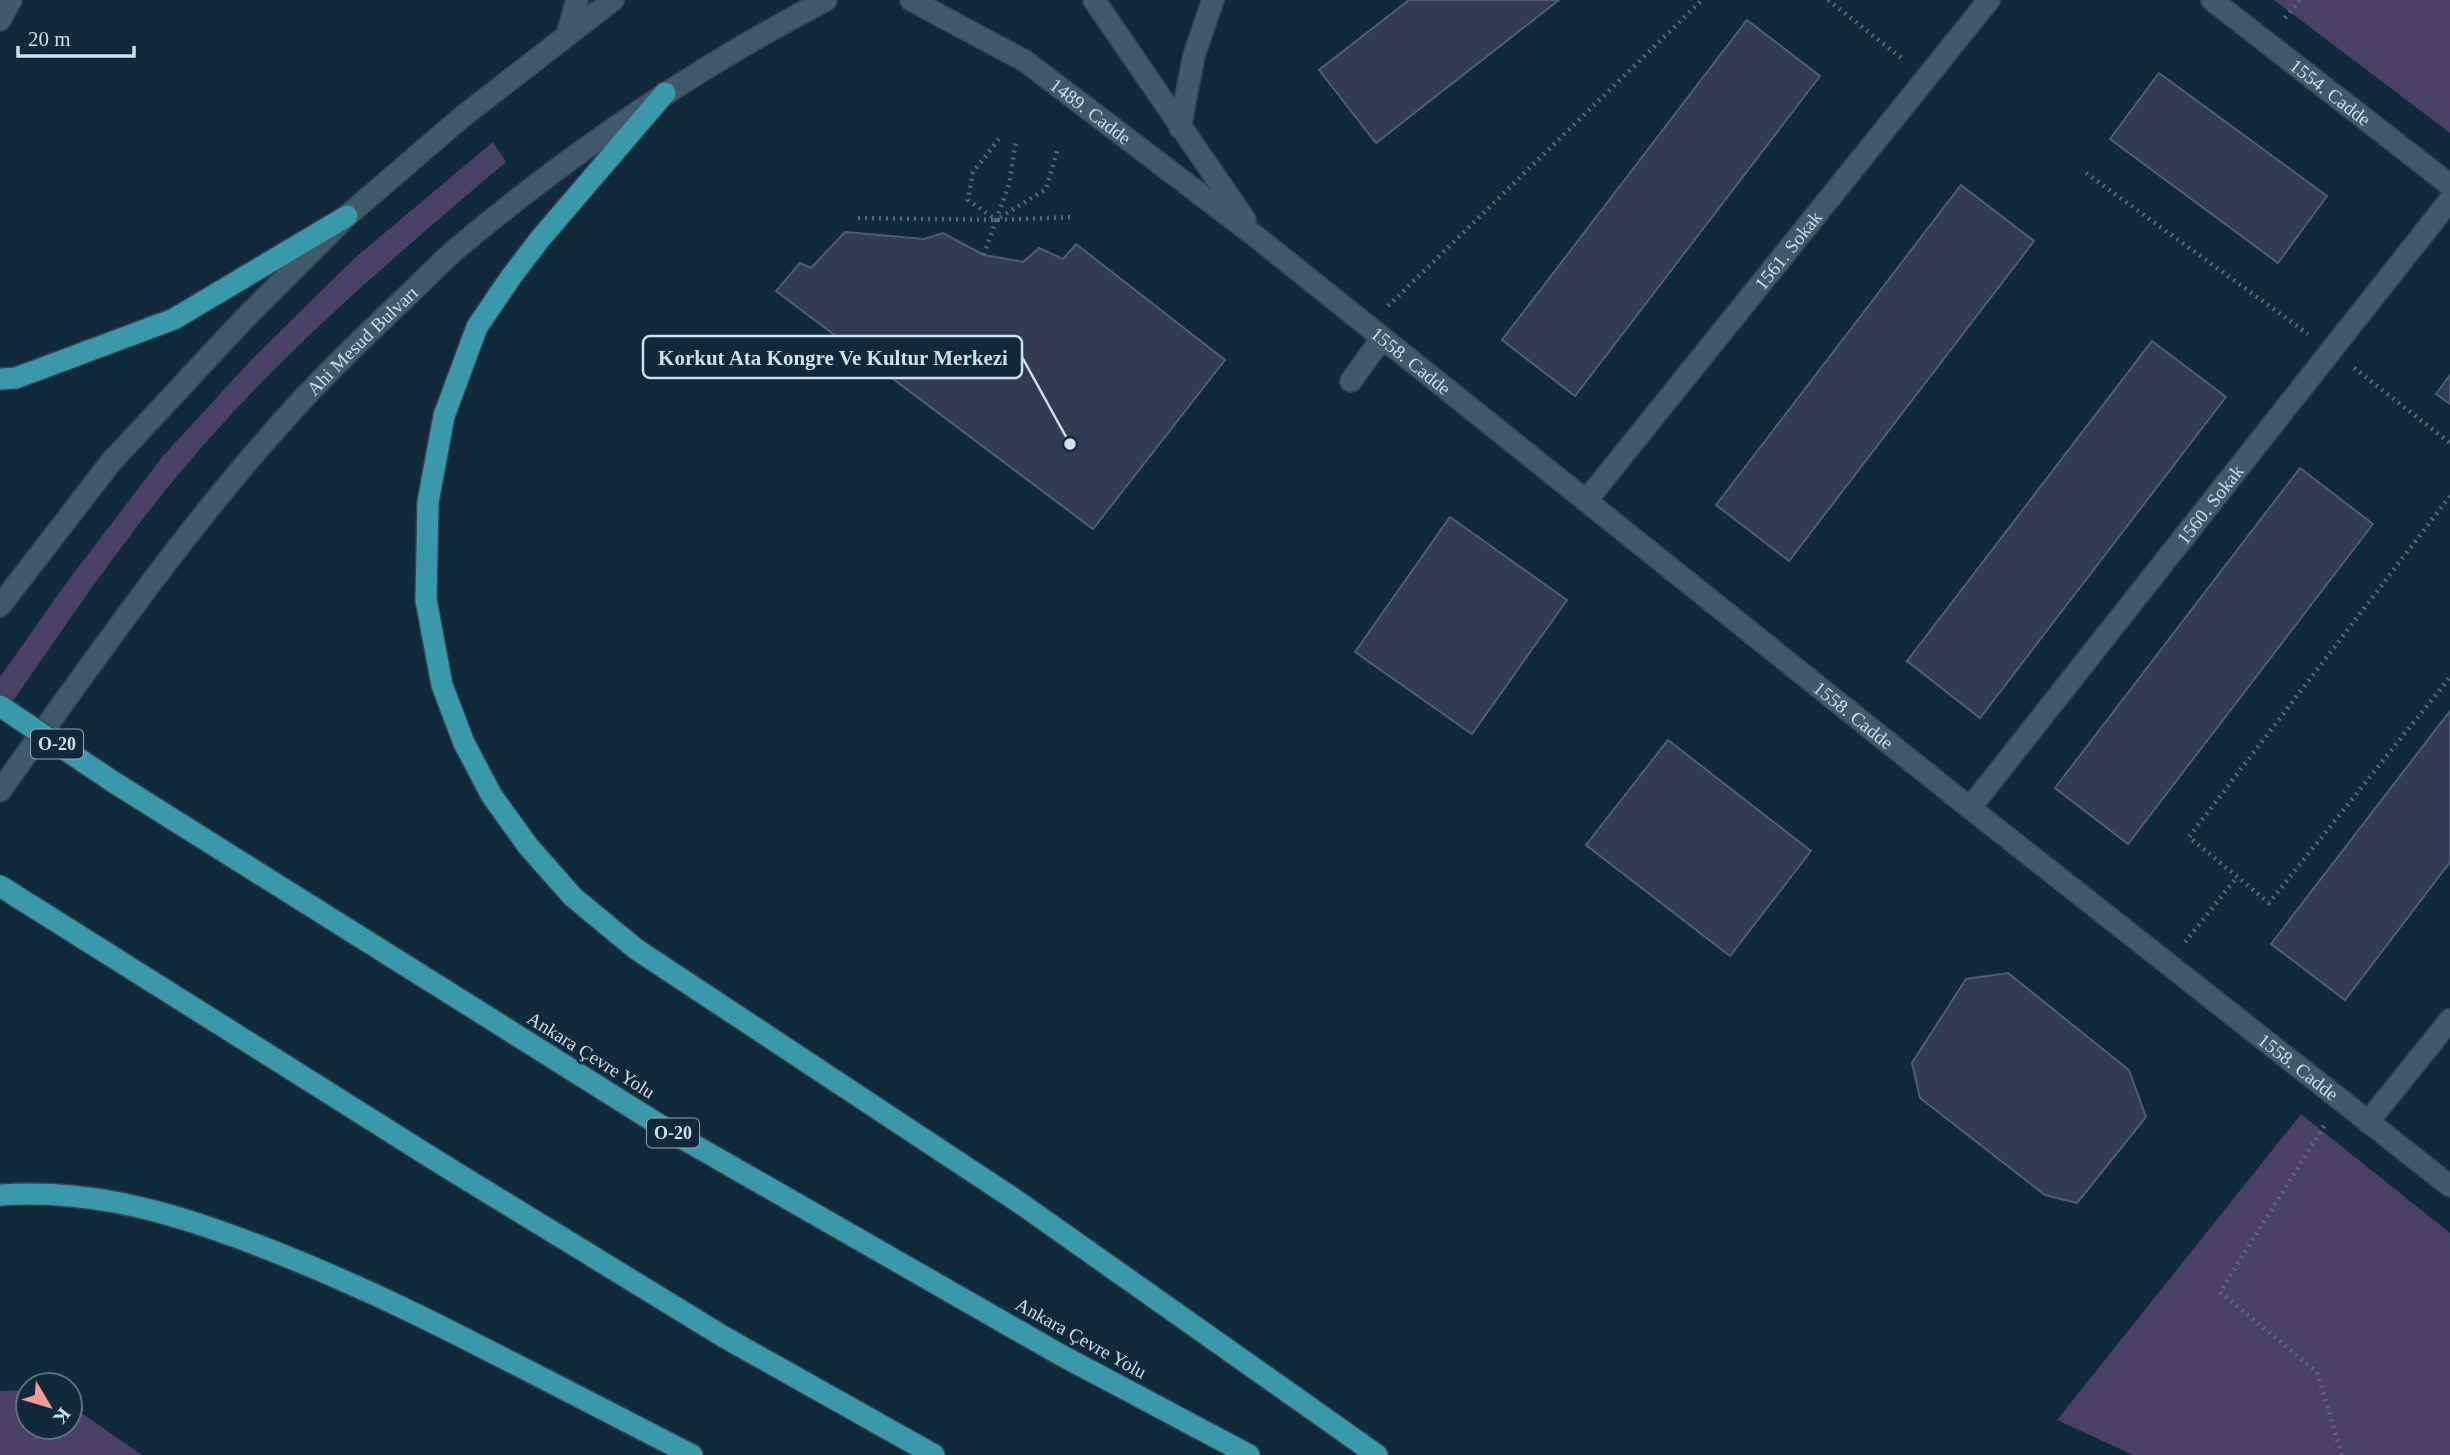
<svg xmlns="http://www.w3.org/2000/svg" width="2450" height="1455" font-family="Georgia,serif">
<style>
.green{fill:#4a3f66}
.building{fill:#323b53;stroke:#515b75;stroke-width:2}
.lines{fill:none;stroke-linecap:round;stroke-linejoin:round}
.lane-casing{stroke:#324351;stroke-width:24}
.street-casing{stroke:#324351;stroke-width:24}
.secondary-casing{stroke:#324351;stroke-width:24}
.highway-casing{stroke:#324351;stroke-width:24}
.path{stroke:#556b7a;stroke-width:4.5;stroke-dasharray:2 5;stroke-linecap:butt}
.lane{stroke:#405a6c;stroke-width:21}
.street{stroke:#405a6c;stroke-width:21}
.secondary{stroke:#405a6c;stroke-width:21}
.highway{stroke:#3999ab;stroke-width:21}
.highway-bridge-casing{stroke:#324351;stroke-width:24;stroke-linecap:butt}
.highway-bridge{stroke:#3999ab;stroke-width:21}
.labels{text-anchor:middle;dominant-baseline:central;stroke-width:6;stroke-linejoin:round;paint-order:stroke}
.shield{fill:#112a3b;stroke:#97a9b6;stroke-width:2}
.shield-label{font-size:18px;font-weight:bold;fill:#d0dfea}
.street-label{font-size:19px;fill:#d0dfea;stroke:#112a3b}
.leader{fill:none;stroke:#d0dfea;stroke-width:2.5}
.callout-dot{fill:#d0dfea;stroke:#112a3b;stroke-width:2.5}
.callout{fill:#112a3b;stroke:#d0dfea;stroke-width:2.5}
.callout-label{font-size:21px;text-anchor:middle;font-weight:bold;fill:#d0dfea}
</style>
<rect width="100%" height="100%" fill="#112a3b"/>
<!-- green -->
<g class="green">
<path d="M2274,0h176v133z"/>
<path d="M493,142l13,20c-113,96 -227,192 -322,306 -67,79 -125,167 -184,252v-43l67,-95 96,-126 91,-99 103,-101z"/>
<path d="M2301,1114l149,119v222h-317l-76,-35z"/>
<path d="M28,1390v37h42v-22l72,50h-142v-64z"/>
</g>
<!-- building -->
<g class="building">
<path d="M1409,0h150l-183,143 -57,-73z"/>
<path d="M1747,20l73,56 -245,320 -73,-56z"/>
<path d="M2159,73l168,123 -49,67 -168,-124z"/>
<path d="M1961,185l73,56 -245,320 -73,-56z"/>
<path d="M845,232l79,7 19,-6 41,22 39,7 16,-14 24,11 13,-15 149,116 -132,169 -317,-238 24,-28 11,5z"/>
<path d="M2152,341l74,56 -246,321 -73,-57z"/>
<path d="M2450,375v29l-14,-10z"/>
<path d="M2300,468l73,56 -245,320 -73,-56z"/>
<path d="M1450,517l117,83 -95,134 -117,-82z"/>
<path d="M2450,711v151l-105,138 -74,-56z"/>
<path d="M1668,740l143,111 -81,105 -144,-111z"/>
<path d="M2008,973l121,97 17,47 -69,86 -32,-8 -125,-97 -8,-35 54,-84z"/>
</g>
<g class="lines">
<!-- lane casing -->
<g class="lane-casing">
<g id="lane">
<path d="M0,20l11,-20"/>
<path d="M1351,381l31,-43"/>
</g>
</g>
<!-- street casing -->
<g class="street-casing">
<g id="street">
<path d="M567,35l10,-35"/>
<path id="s1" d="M1586,501l403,-501"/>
<path id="s2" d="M1970,808l480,-608"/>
<path d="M2368,1122l82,-102"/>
</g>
</g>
<!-- secondary casing -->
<g class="secondary-casing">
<g id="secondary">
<path id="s3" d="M911,0l114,61 234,178 711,569 480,378"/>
<path d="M1094,0l151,220"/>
<path id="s4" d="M2212,0l238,185"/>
<path d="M1180,128l14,-73 19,-55"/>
<path d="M0,606l111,-144 134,-144 102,-102 115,-99 151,-117"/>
<path id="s5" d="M0,791c96,-133 190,-270 302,-391 33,-35 68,-69 103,-102 17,-16 33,-33 50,-48 114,-96 239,-181 371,-250"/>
</g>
</g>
<!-- highway casing -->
<g class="highway-casing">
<g id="highway">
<path d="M665,93l-125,146 -29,38 -34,50 -33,89 -16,86 -2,98 16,85 22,58 28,53 36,50 45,51 63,52 384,254 357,252"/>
<path d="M0,379l16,-1 158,-59 173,-103"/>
<path d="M115,783l551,346 393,225 190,101"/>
<path d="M0,886l440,277 284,174 210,118"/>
<path d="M0,1195c81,-6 157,13 233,41 77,28 150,61 223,98 79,40 158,81 236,121"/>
</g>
</g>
<!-- path -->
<g class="path">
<path d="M1828,0l76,60"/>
<path d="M2285,18l15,-18"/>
<path d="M999,139l-26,33 -5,28 28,20 13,-35 7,-44"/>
<path d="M2086,173l222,161"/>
<path d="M858,218l138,2 79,-3"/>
<path d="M984,255l12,-35 50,-31 12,-41"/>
<path d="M1388,306l314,-306"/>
<path d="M2354,368l96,75"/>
<path d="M2450,496l-261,341 80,66 181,-226"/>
<path d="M2185,942l52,-65"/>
<path d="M2324,1126l-104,166 97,80 25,83"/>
</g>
<!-- lane -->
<use href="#lane" class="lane"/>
<!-- street -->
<use href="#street" class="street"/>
<!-- secondary -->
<use href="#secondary" class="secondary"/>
<!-- highway -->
<use href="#highway" class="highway"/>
<!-- highway-bridge casing -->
<g class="highway-bridge-casing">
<path id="highway-bridge" d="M0,706l115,77"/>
</g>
<!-- highway-bridge -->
<use href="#highway-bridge" class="highway-bridge"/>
</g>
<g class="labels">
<!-- shield labels -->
<g class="shield">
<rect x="31" y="729.5" width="52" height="29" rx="5"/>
<rect x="647" y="1118.5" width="52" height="29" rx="5"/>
</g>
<g class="shield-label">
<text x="57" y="744">O-20</text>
<text x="673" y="1133">O-20</text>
</g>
<!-- street labels -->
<g class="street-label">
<text stroke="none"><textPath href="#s4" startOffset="150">1554. Cadde</textPath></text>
<text stroke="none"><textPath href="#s3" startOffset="212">1489. Cadde</textPath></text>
<text stroke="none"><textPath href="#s1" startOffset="322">1561. Sokak</textPath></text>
<text stroke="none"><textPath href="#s5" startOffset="579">Ahi Mesud Bulvarı</textPath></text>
<text stroke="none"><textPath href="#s3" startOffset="618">1558. Cadde</textPath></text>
<text stroke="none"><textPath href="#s2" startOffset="387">1560. Sokak</textPath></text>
<text stroke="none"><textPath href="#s3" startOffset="1185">1558. Cadde</textPath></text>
<text transform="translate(591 1055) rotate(32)">Ankara Çevre Yolu</text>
<text stroke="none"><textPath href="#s3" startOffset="1752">1558. Cadde</textPath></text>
<text transform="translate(1081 1338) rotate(29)">Ankara Çevre Yolu</text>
</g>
</g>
<!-- callouts -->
<path class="leader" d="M1070 444L1022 357"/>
<circle class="callout-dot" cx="1070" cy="444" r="7"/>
<rect class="callout" x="643" y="336" width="379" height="42" rx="7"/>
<g class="callout-label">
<text x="833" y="365">Korkut Ata Kongre Ve Kultur Merkezi</text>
</g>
<!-- north arrow -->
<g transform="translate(49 1406) rotate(128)"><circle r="33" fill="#112a3b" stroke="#5d7281" stroke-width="2"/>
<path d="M0-5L12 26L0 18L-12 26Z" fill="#f59b9c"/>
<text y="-10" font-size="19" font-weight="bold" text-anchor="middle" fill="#d0dfea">K</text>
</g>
<!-- scale -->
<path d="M18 46v10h116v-10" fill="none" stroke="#d0dfea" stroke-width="3.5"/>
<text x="28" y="46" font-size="21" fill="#d0dfea" stroke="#112a3b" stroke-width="5" paint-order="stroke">20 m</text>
</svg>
